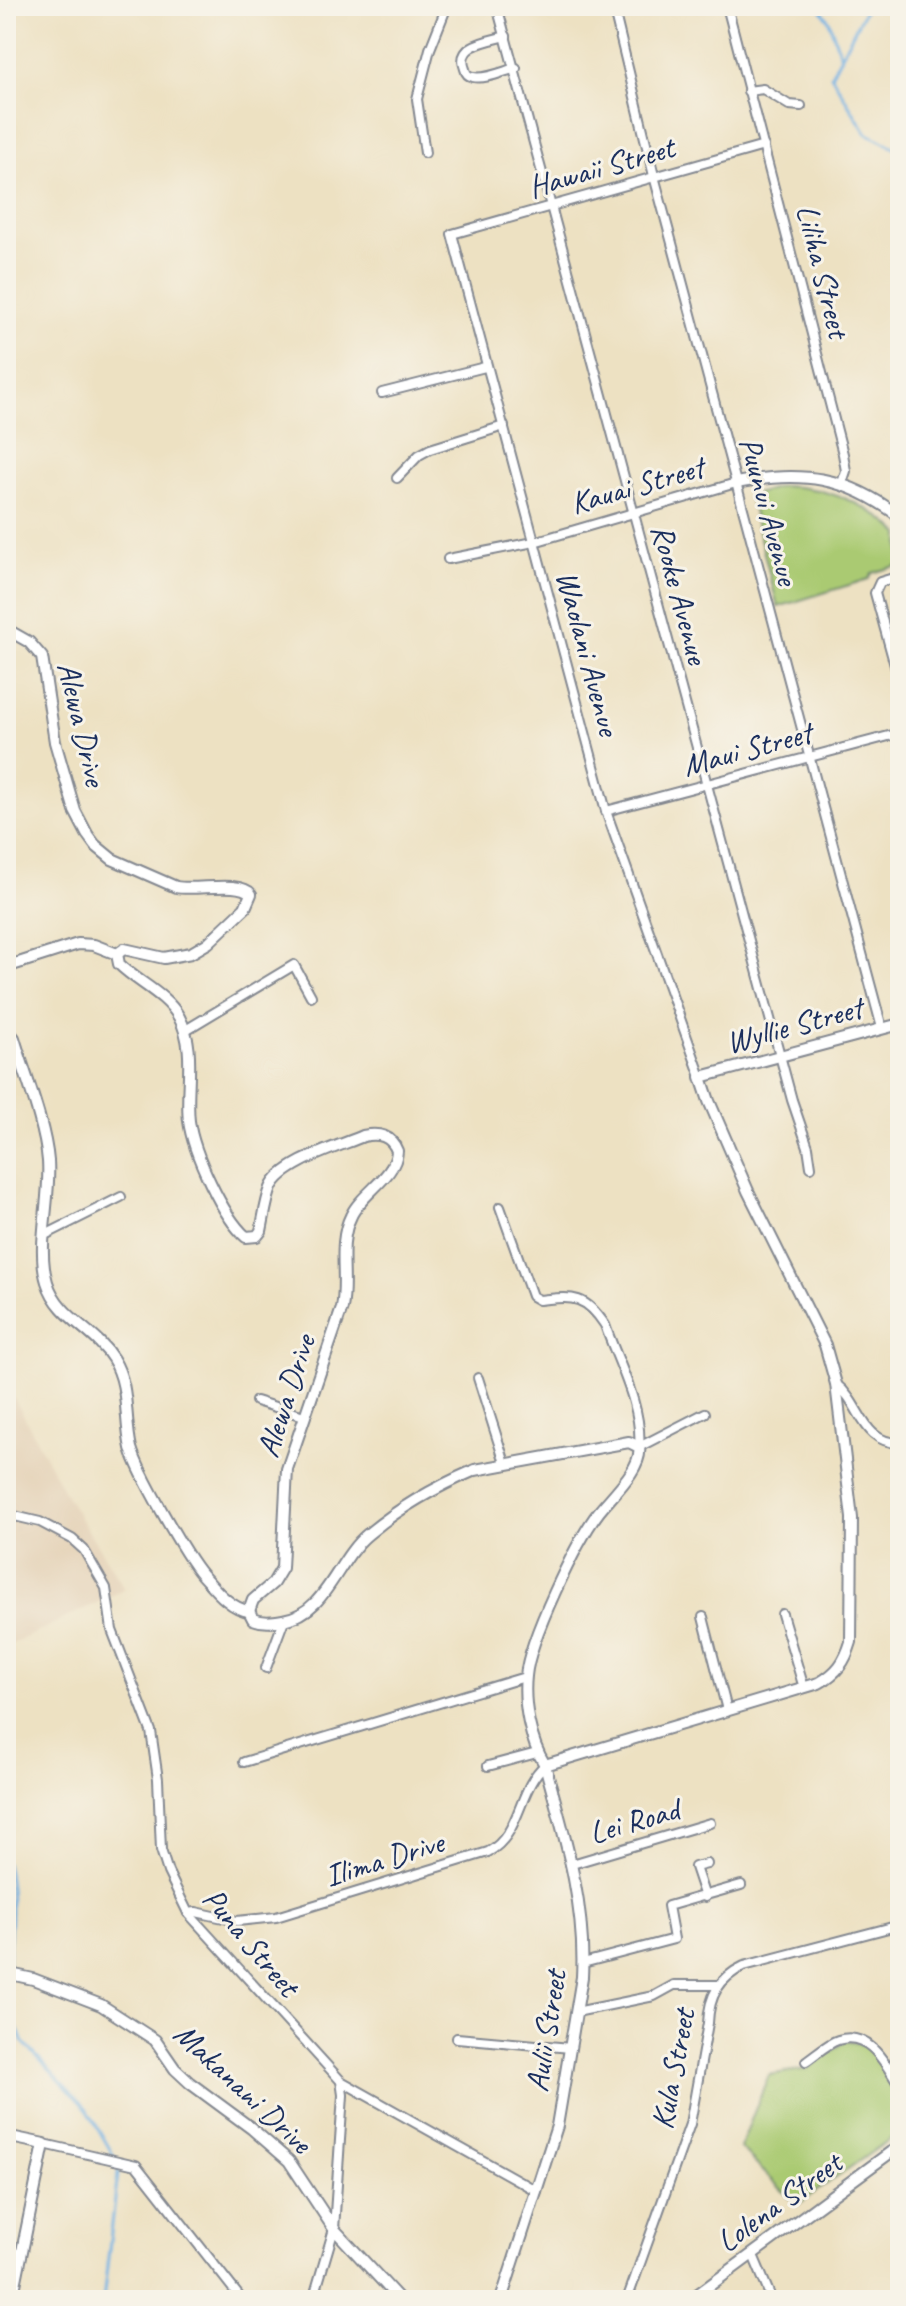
<svg xmlns="http://www.w3.org/2000/svg" width="906" height="2306" font-family="Caveat,sans-serif">
<style>
.built{fill:#e4d1b6}
.green{fill:#aaca72;stroke:#627c68;stroke-width:2}
.lines{fill:none;stroke-linecap:round;stroke-linejoin:round}
.stream{stroke:#6dafe2;stroke-width:3}
.minor-casing{stroke:#848890;stroke-width:12}
.tertiary-casing{stroke:#848890;stroke-width:14}
.minor{stroke:#fff;stroke-width:8}
.tertiary{stroke:#fff;stroke-width:10}
.labels{text-anchor:middle;dominant-baseline:central;stroke-width:6;stroke-linejoin:round;paint-order:stroke}
.street-label{font-size:32px;fill:#1b2f5e;stroke:#f7f3e8}
</style>
<rect width="100%" height="100%" fill="#f7f3e8"/>
<filter id="ink" filterUnits="userSpaceOnUse"><feTurbulence type="fractalNoise" baseFrequency=".0125" numOctaves="2"/><feDisplacementMap in="SourceGraphic" scale="16" xChannelSelector="R" yChannelSelector="G"/><feConvolveMatrix kernelMatrix="1 2 1 2 8 2 1 2 1" color-interpolation-filters="sRGB"/></filter>
<filter id="wash" filterUnits="userSpaceOnUse"><feTurbulence type="fractalNoise" baseFrequency=".006" numOctaves="4" result="noise"/><feDisplacementMap in="SourceGraphic" scale="32" xChannelSelector="R" yChannelSelector="G"/><feGaussianBlur stdDeviation="1.8" result="paint"/><feColorMatrix in="noise" values="0 0 0 0 0 0 0 0 0 0 0 0 0 0 0 0 0 1.4 0 .05"/><feComposite in="paint" operator="in"/></filter>
<g filter="url(#wash)">
<rect width="100%" height="100%" fill="#ede1c2"/>
<!-- built -->
<path class="built" d="M6,1383l62,116 57,90 -119,58z"/>
<!-- green -->
<g class="green">
<path d="M782,486c43,1 87,17 118,48v31l-28,8 -3,6 -91,28 -29,-111z"/>
<path d="M846,2041l22,4 32,50v37l-103,73 -57,-57 29,-73 38,-6z"/>
</g>
<g class="lines">
<!-- stream -->
<g class="stream">
<path d="M819,6l10,15 12,36"/>
<path d="M867,6l-36,69 35,58 34,17"/>
<path d="M6,1864c9,35 3,70 2,106"/>
<path d="M8,1977v13l7,34 9,19 63,66 28,49"/>
<path d="M103,2300l16,-135"/>
</g>
</g>
</g>
<g filter="url(#ink)">
<g class="lines">
<!-- minor casing -->
<g class="minor-casing">
<g id="minor">
<path d="M497,6l295,1094 16,47 3,20"/>
<path d="M613,6l41,170 228,852"/>
<path d="M727,6l116,448 3,17 -4,12"/>
<path d="M506,36c-17,5 -51,8 -41,33 1,5 3,7 8,8 12,3 31,-6 43,-9"/>
<path d="M748,91l15,-2 26,16 12,1"/>
<path d="M425,153l-8,-54 13,-50 17,-43"/>
<path d="M382,393l103,-26"/>
<path d="M6,404l1,-2"/>
<path d="M397,478l22,-23 11,-6 74,-23"/>
<path d="M448,559l86,-17 202,-59"/>
<path d="M900,576l-20,6 -5,11 25,91"/>
<path d="M606,811l294,-78"/>
<path d="M184,1031l110,-66 17,31"/>
<path d="M701,1077l-95,-266 -154,-577 312,-88"/>
<path d="M500,1207l32,89 7,4c32,-3 45,-7 66,25 13,38 38,82 34,122"/>
<path d="M45,1235l76,-38"/>
<path d="M478,1378l27,85"/>
<path d="M836,1384c26,20 25,59 64,59"/>
<path d="M256,1401l48,15"/>
<path d="M639,1447l66,-34"/>
<path d="M6,1514l34,8 32,17 12,11 22,38 6,42 39,101 7,48 3,71 7,22 20,41 153,168 196,110"/>
<path d="M782,1614l22,74"/>
<path d="M703,1617l24,93"/>
<path d="M266,1668l18,-48"/>
<path d="M244,1762l281,-85"/>
<path d="M488,1766l49,-13"/>
<path d="M572,1864l138,-41"/>
<path d="M705,1897l-10,-30 12,-3"/>
<path d="M188,1913l8,-1 41,9 39,-4 212,-65c33,-17 30,-64 57,-87"/>
<path d="M583,1963l91,-24 -6,-33 73,-21"/>
<path d="M576,2012l78,-16 20,-11h44"/>
<path d="M457,2038l114,10"/>
<path d="M806,2061c9,-6 22,-18 32,-21 32,-10 48,25 62,47"/>
<path d="M890,2070l10,-18"/>
<path d="M44,2144l92,21 106,135"/>
<path d="M753,2255l19,45"/>
<path d="M898,2295l2,2"/>
<path d="M313,2300l21,-71 9,-134 -2,-14"/>
<path d="M627,2300l63,-176 18,-101c1,-27 11,-45 36,-57l156,-41"/>
</g>
</g>
<!-- tertiary casing -->
<g class="tertiary-casing">
<g id="tertiary">
<path d="M6,148l4,23 -4,30"/>
<path d="M736,483c65,-13 111,-7 164,34"/>
<path d="M6,629l23,13 13,15 13,85 20,69 12,23 8,11 17,14 64,28c20,4 64,-7 75,7l-6,14 -37,35 -17,10 -27,5 -40,-9 -7,5"/>
<path d="M117,954l2,10c18,18 47,30 60,53 18,33 6,69 10,104 4,31 34,96 57,116l11,-1 4,-5c3,-14 5,-30 10,-43 10,-25 69,-42 92,-52 16,-3 28,-1 34,15 -1,26 -36,42 -46,65 -14,28 -3,61 -9,92l-55,161 -5,99 -9,15 -20,17 -4,11"/>
<path d="M6,967l72,-23 16,1 23,9"/>
<path d="M6,1029l8,9c11,37 31,86 34,123 3,38 -12,86 -1,121 11,36 48,47 66,77 17,27 11,59 18,89 7,24 54,107 71,127 12,13 28,34 47,36"/>
<path d="M249,1611l4,8c10,4 19,3 30,1 44,-7 53,-60 85,-86 31,-26 70,-48 107,-64l154,-28 10,5c4,21 -29,50 -41,66 -22,29 -69,127 -72,163 -3,28 4,65 19,89 19,69 41,139 37,212l-25,149 -56,174"/>
<path d="M545,1765l274,-82c18,-10 26,-21 32,-41l1,-124 -16,-134 -11,-39 -77,-154 -39,-90 -8,-24 199,-53"/>
<path d="M6,1973l27,6 68,26 54,35 20,29 15,14 61,45 38,33 45,68 66,71"/>
<path d="M6,2136l38,8 -32,156"/>
<path d="M690,2300l201,-148 9,-3"/>
</g>
</g>
<!-- minor -->
<use href="#minor" class="minor"/>
<!-- tertiary -->
<use href="#tertiary" class="tertiary"/>
</g>
</g>
<g class="labels">
<!-- street labels -->
<g class="street-label">
<text transform="translate(601 167) rotate(-16)">Hawaii Street</text>
<text transform="translate(823 271) rotate(76)">Liliha Street</text>
<text transform="translate(637 485) rotate(-16)">Kauai Street</text>
<text transform="translate(769 511) rotate(75)">Puunui Avenue</text>
<text transform="translate(680 594) rotate(75)">Rooke Avenue</text>
<text transform="translate(588 653) rotate(75)">Waolani Avenue</text>
<text transform="translate(82 724) rotate(77)">Alewa Drive</text>
<text transform="translate(747 749) rotate(-15)">Maui Street</text>
<text transform="translate(794 1025) rotate(-15)">Wyllie Street</text>
<text transform="translate(286 1396) rotate(-72)">Alewa Drive</text>
<text transform="translate(634 1821) rotate(-16)">Lei Road</text>
<text transform="translate(384 1859) rotate(-17)">Ilima Drive</text>
<text transform="translate(251 1942) rotate(50)">Puna Street</text>
<text transform="translate(546 2031) rotate(-81)">Aulii Street</text>
<text transform="translate(673 2069) rotate(-79)">Kula Street</text>
<text transform="translate(243 2088) rotate(43)">Makanani Drive</text>
<text transform="translate(779 2202) rotate(-36)">Lolena Street</text>
</g>
</g>
<!-- margin -->
<rect width="906" height="2306" fill="none" stroke="#f7f3e8" stroke-width="32"/>
</svg>
